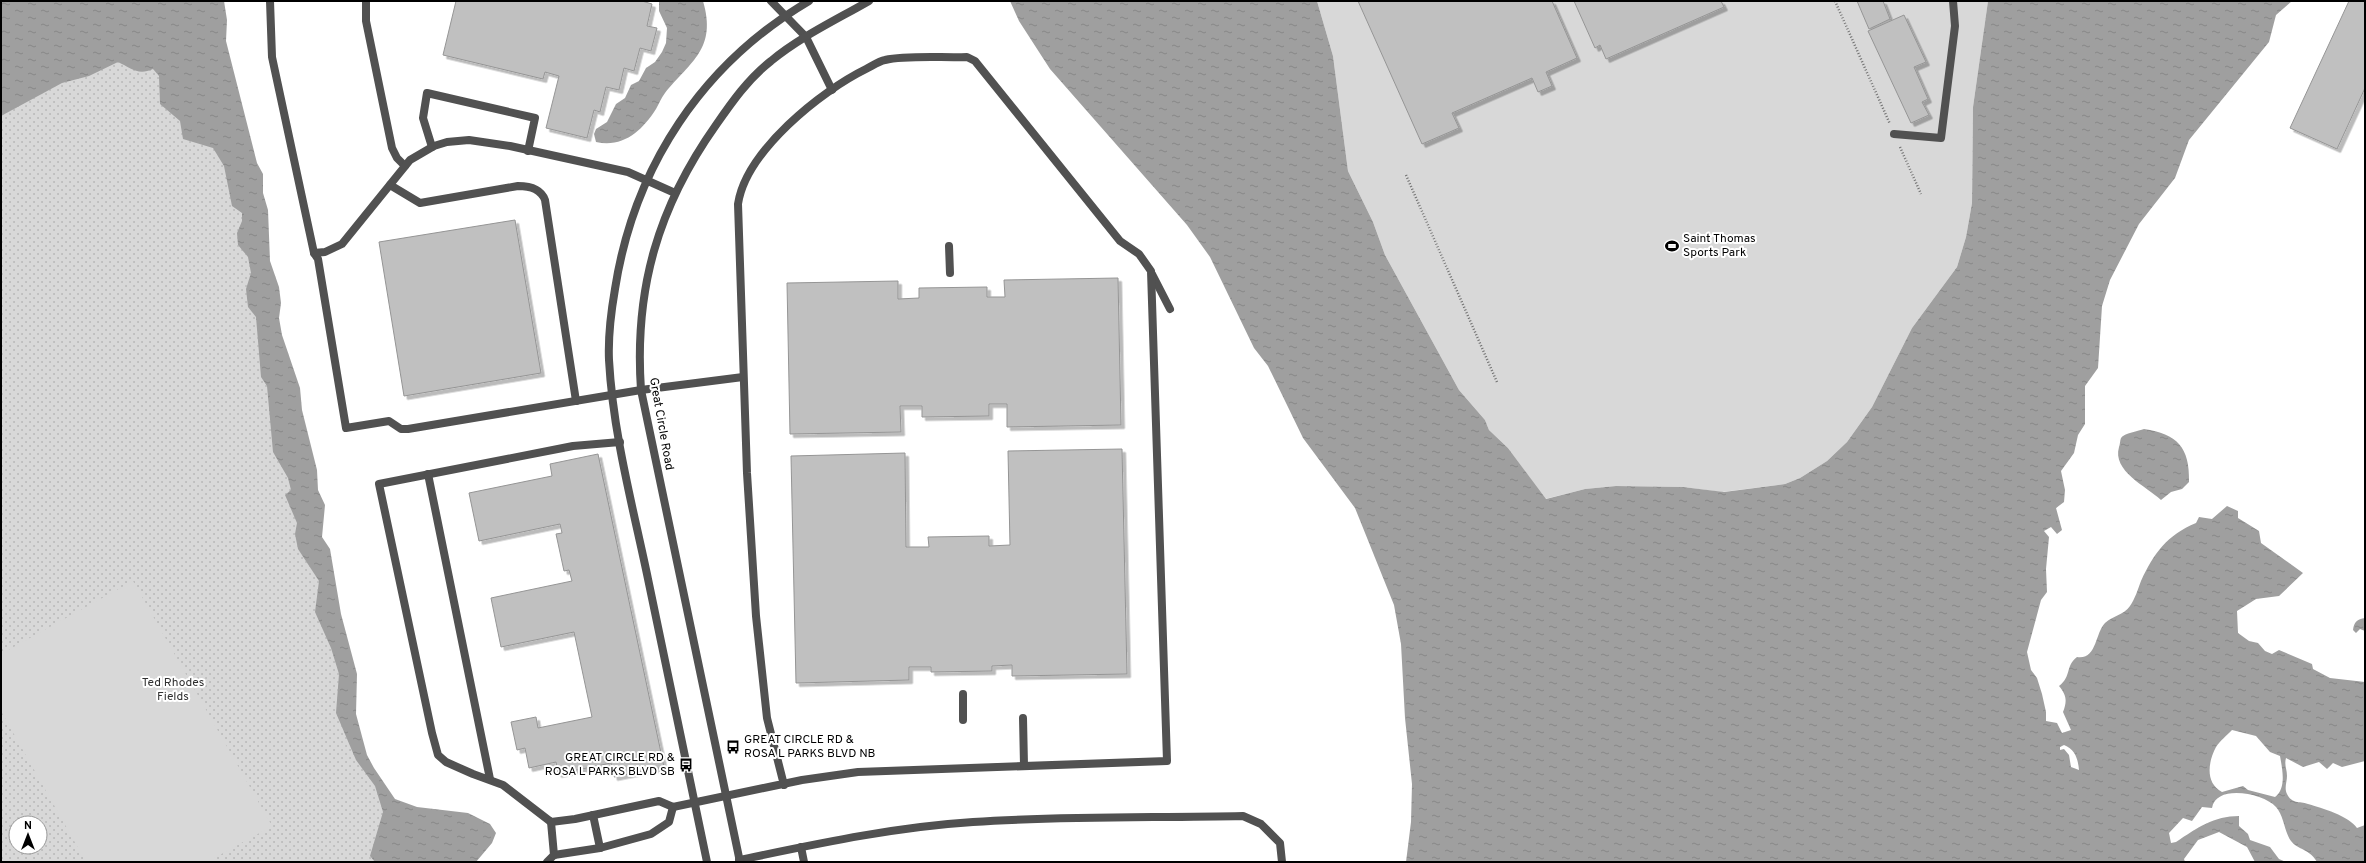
<svg xmlns="http://www.w3.org/2000/svg" width="2366" height="863" font-family="Overpass,sans-serif">
<style>
.park{fill:url(#park-dots);fill-rule:evenodd}
.pitch{fill:#d8d8d8}
.water{fill:url(#water-ripples);fill-rule:evenodd}
.building{fill:#c0c0c0;stroke:#959595;filter:url(#shadow)}
.lines{fill:none;stroke-linecap:round;stroke-linejoin:round}
.path{stroke:#737373;stroke-width:2.5;stroke-dasharray:1 2;stroke-linecap:butt}
.service{stroke:#515151;stroke-width:8}
.tertiary{stroke:#515151;stroke-width:8}
.labels{text-anchor:middle;dominant-baseline:central;stroke-width:4;stroke-linejoin:round;paint-order:stroke}
.poi-label{font-size:12px;fill:#000;stroke:#fff;text-anchor:start}
.street-label{font-size:12px;fill:#000;stroke:#fff}
.park-label{font-size:12px;fill:#2f2f2f;stroke:#fff}
</style>
<defs>
<pattern id="park-dots" width="8" height="8" patternUnits="userSpaceOnUse"><rect width="8" height="8" fill="#d8d8d8"/><path d="M2 2h.1M6 6h.1" fill="none" stroke="#b8b8b8" stroke-width="1.8" stroke-linecap="round"/></pattern>
<pattern id="water-ripples" width="26" height="14" patternUnits="userSpaceOnUse"><rect width="26" height="14" fill="#9f9f9f"/><path d="M2 4q2-2 4 0t4 0M15 11q2-2 4 0t4 0" fill="none" stroke="#878787"/></pattern>
<filter id="shadow"><feDropShadow dx="3.5" dy="3.5" stdDeviation="0" flood-color="#0004"/></filter>
</defs>
<rect width="100%" height="100%" fill="#fff"/>
<!-- park -->
<path class="park" d="M199,1l106,466 43,253 46,98 10,44h-403v-845zM16,823h24v24h-24z"/>
<!-- pitch -->
<g class="pitch">
<path d="M1317,1h671l-15,106 -1,96 -6,34 -9,30 -45,61 -40,79 -25,35 -20,19 -27,17 -15,6 -63,8 -39,-5 -67,-1 -31,3 -40,10 -37,-51 -19,-18 -4,-10 -26,-30 -74,-135 -12,-33 -25,-51 -15,-115z"/>
<path d="M133,581l139,245 -65,36h-121l-85,-151v-57z"/>
</g>
<!-- water -->
<g class="water">
<path d="M1,1h223l3,19 -1,21 31,122 6,11v19l5,17 2,51 9,26 2,16 -2,15 3,17 18,53 2,22 15,60 1,20 7,15 -3,32 8,12 11,65 16,60 -1,40 11,41 7,13 21,31 22,8 51,6 22,11 6,9 -4,10 -16,19h-101l-5,-6 13,-44 -8,-26 -19,-26 -20,-47 3,-39 -8,-26 -16,-36 4,-31 -21,-32 -3,-15 2,-11 -12,-28 6,-5 -3,-12 -15,-26 -6,-66 -6,-9 -5,-60 -8,-10 -2,-18 5,-16 -3,-16 -10,-12 -1,-12 5,-12v-8l-10,-7 -8,-40 -11,-18 -30,-9 -3,-18 -20,-17 -1,-28 -6,-7c-15,7 -22,-1 -35,-7l-29,14 -27,7 -61,33z"/>
<path d="M659,1h44c14,48 -12,60 -38,92 -4,5 -6,11 -9,16 -14,22 -33,39 -60,33l-2,-8 2,-5 11,-7 9,-18 9,-6 6,-13 8,-4 7,-13 9,-6 7,-10 4,-9 1,-15 -8,-17z"/>
<path d="M1010,1h307l16,55 15,115 25,51 12,33 74,135 26,30 4,10 19,18 38,51 39,-10 31,-3 67,1 41,5 61,-8 15,-6 27,-17 20,-19 25,-35 40,-79 45,-61 9,-30 6,-34 1,-96 15,-106h304l-16,14 -7,27 -80,98 -14,38 -36,46 -29,56 -8,26 -4,62 -13,18v38l-7,11 -4,18 -13,18 4,19 -1,12 -8,6 6,22 -5,4 -6,-7 -7,4 5,6 -3,32 1,23 -6,8 -14,52 4,18 6,8 5,16 4,18v9l11,2 5,10 9,-3 -8,-18c4,-11 4,-16 -4,-26 13,-10 6,-20 18,-29 20,3 18,-24 28,-34 7,-7 19,-8 25,-17 5,-7 8,-17 11,-25 13,-28 26,-46 55,-58l3,-6 13,2 15,-13 11,5v7l21,13 2,12 42,30 -24,23 -23,3 -19,12 1,22 11,8 9,2 7,8 7,3 7,-4 33,14 1,5 17,9 35,4v79l-23,6 -9,-4 -6,6 -8,-7 -16,5 -17,-9c-2,7 1,11 1,18 0,6 -3,12 0,18 5,10 12,7 21,10 14,4 41,12 49,24l8,-3v37h-48c-7,-13 -19,-12 -26,-21 -7,-10 -7,-25 -15,-34 -13,-14 -60,-23 -64,1l-10,-1 -10,14 -9,-3 -14,15 2,10 5,-1c21,-14 38,-26 63,-26v10l9,8 2,6 20,7 9,12 7,3h-31l-8,-15 -28,-15 -21,8 -14,19 1,3h-779l5,-40 1,-38 -7,-66 -4,-74 -7,-39 -39,-97 -52,-70 -35,-72 -14,-18 -44,-91 -23,-32 -137,-156 -31,-48zM2232,730l24,6 14,16 10,4c2,12 7,32 -5,41l-27,-7 -5,-4 -21,6c-17,-9 -14,-30 -6,-45 4,-6 11,-12 16,-17zM2064,745c11,4 14,14 15,25l-8,-3 -2,-12 -5,-6 -4,1v-3z"/>
<path d="M2144,429c33,5 46,18 45,53l-7,7 -11,3 -10,8c-15,-14 -49,-29 -42,-53 1,-2 1,-7 2,-9 3,-5 18,-7 23,-9z"/>
<path d="M2365,618v13l-5,-2 -4,4 -3,-3c1,-8 4,-11 12,-12z"/>
</g>
<!-- building -->
<g class="building">
<path d="M456,1h186l10,3 -5,22 10,2 -6,23 -11,-3 -6,23 -10,-3 -5,22 -13,-3 -6,25 -6,-2 -7,28 -41,-10 13,-52 -14,-4 -2,7 -100,-24z"/>
<path d="M1358,1h194l25,57 -31,14 6,14 -14,6 -6,-14 -80,35 7,15 -37,16z"/>
<path d="M1574,1h147l3,6 -118,52 -6,-14 -5,3z"/>
<path d="M1857,1h26l7,18 -21,10z"/>
<path d="M2349,1h16v87l-28,61 -47,-21z"/>
<path d="M1904,15l22,47 -12,5 14,32 -6,3 7,13 -18,8 -43,-92z"/>
<path d="M515,220l26,153 -137,23 -25,-154z"/>
<path d="M1118,278l3,147 -114,2v-23h-18v12l-67,1v-11h-22l1,26 -111,2 -3,-151 111,-2v18l21,-1v-10l68,-1v10h18l-1,-17z"/>
<path d="M1122,449l5,225 -115,2v-11l-20,1v5l-61,1v-5h-22v13l-113,3 -5,-227 114,-3 1,94h23l-1,-10 61,-1v10l21,-1 -2,-94z"/>
<path d="M598,454l66,313 -50,10 -3,-14 -53,11 -2,-12 -27,6 -4,-20 -8,2 -6,-28 25,-5 2,11 54,-11 -18,-85 -73,15 -10,-49 81,-17 -3,-11 -5,1 -8,-37 6,-1 -2,-9 -81,17 -10,-48 83,-17 -2,-12z"/>
</g>
<g class="lines">
<!-- path -->
<g class="path">
<path d="M1835,1l55,123"/>
<path d="M1900,147l21,47"/>
<path d="M1406,175l91,207"/>
</g>
<!-- service -->
<g class="service">
<path d="M270,1l2,56 42,196 4,6 28,169 43,-7 12,8h7l233,-39 102,-13"/>
<path d="M366,1v20l26,127 5,10 8,8"/>
<path d="M806,37l26,53"/>
<path d="M1894,134l47,4 14,-112 -2,-25"/>
<path d="M432,147l-9,-29 4,-25 108,25 -7,33"/>
<path d="M390,185l30,18 98,-17c11,0 23,3 27,14l31,201"/>
<path d="M949,246l1,27"/>
<path d="M314,253l11,-1 17,-8 68,-84 24,-14 13,-4 22,-2 41,6 118,26 47,21"/>
<path d="M1152,274l18,35"/>
<path d="M620,442l-47,4 -194,38 53,249 6,22 8,7 27,12 30,11 48,37 24,-3 84,-18 14,6 129,-27 56,-8 309,-11 -16,-490 -12,-17 -19,-13 -145,-180 -8,-4c-23,1 -60,-2 -82,3 -6,1 -13,6 -19,9 -45,22 -120,82 -128,135l9,269 9,143 11,102 17,67"/>
<path d="M428,474l62,305"/>
<path d="M963,694v26"/>
<path d="M1023,718l1,47"/>
<path d="M593,815l7,33"/>
<path d="M551,822l3,33"/>
<path d="M801,847l3,15"/>
<path d="M739,860c77,-16 155,-33 234,-38 89,-6 180,-4 270,-6l18,8 19,19 2,19"/>
<path d="M547,862l7,-7 46,-7 51,-14 18,-12 4,-15"/>
</g>
<!-- tertiary -->
<g class="tertiary">
<path d="M771,1l35,36"/>
<path d="M707,862c-19,-95 -39,-189 -59,-283 -15,-72 -35,-145 -39,-219 -1,-23 2,-48 6,-71 19,-122 87,-225 194,-288"/>
<path d="M740,862l-99,-472c-7,-101 17,-183 75,-265 16,-23 32,-46 55,-64 29,-24 65,-41 98,-60"/>
</g>
</g>
<!-- icons -->
<defs>
<g id="stadium-bare" transform="scale(1.08)"><path d="M0-5a6.5 5 0 1 0 0 10a6.5 5 0 1 0 0-10ZM-3.5-1.8h7v3.6h-7Z" fill="#000" stroke="#fff" stroke-width="2.5" paint-order="stroke"/></g>
<g id="bus-bare" transform="scale(1.08)"><path d="M-5-6H5V4H4V6H2V4H-2V6H-4V4H-5ZM-3.5-4V0h7V-4ZM-3.5 1.2v1.5H-2V1.2ZM2 1.2v1.5H3.5V1.2Z" fill="#000" stroke="#fff" stroke-width="2.5" paint-order="stroke"/></g>
</defs>
<g fill-rule="evenodd">
<use href="#stadium-bare" x="1672" y="246"/>
<use href="#bus-bare" x="733" y="747"/>
<use href="#bus-bare" x="686" y="765"/>
</g>
<g class="labels">
<!-- poi labels -->
<g class="poi-label">
<text x="1683" y="239">Saint Thomas<tspan x="1683" dy="14">Sports Park</tspan></text>
<text x="744" y="740">GREAT CIRCLE RD &amp;<tspan x="744" dy="14">ROSA L PARKS BLVD NB</tspan></text>
<text x="675" y="758" text-anchor="end">GREAT CIRCLE RD &amp;<tspan x="675" dy="14">ROSA L PARKS BLVD SB</tspan></text>
</g>
<!-- street labels -->
<g class="street-label">
<text transform="translate(661 424) rotate(80)">Great Circle Road</text>
</g>
<!-- park labels -->
<g class="park-label">
<text x="173" y="683">Ted Rhodes<tspan x="173" dy="14">Fields</tspan></text>
</g>
</g>
<!-- border -->
<rect width="2366" height="863" fill="none" stroke="#000000" stroke-width="4"/>
<!-- north arrow -->
<g transform="translate(28 835)"><circle r="19" fill="#ffffff" stroke="#999999"/>
<path d="M0-3L7 15L0 10L-7 15Z" fill="#000000"/>
<text y="-6" font-size="11" font-weight="bold" text-anchor="middle" fill="#000000">N</text>
</g>
</svg>
